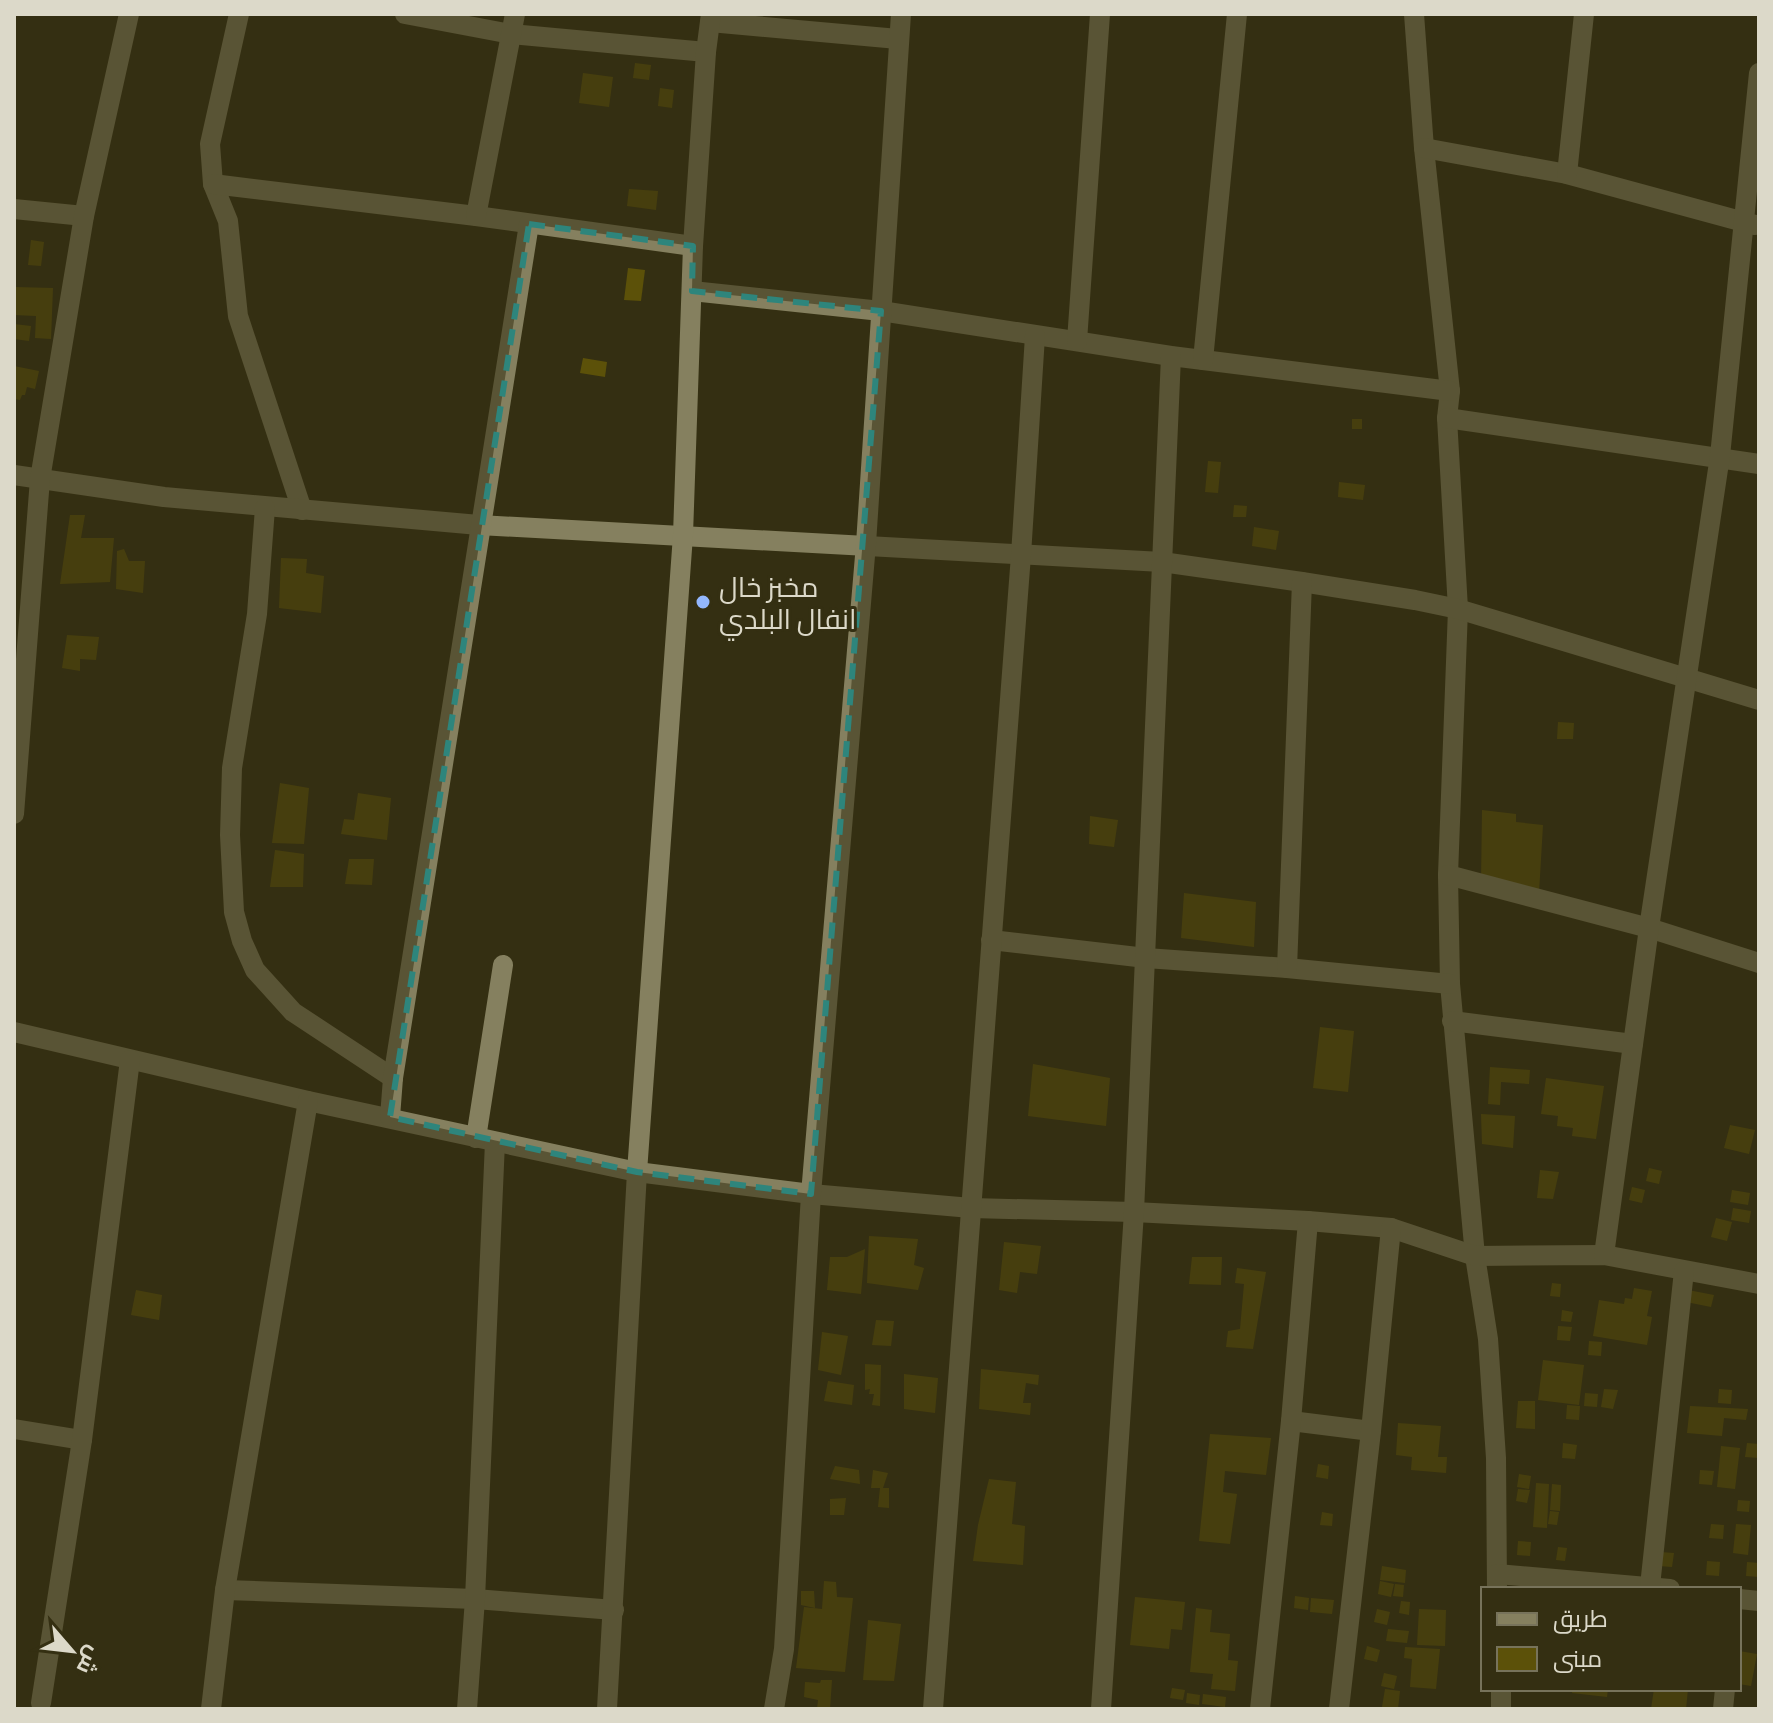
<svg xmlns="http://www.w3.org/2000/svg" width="1773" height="1723" font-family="Barlow,Cairo,sans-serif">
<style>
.building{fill:#5c5109}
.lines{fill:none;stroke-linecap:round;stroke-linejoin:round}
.minor{stroke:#85805f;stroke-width:20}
.marked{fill:none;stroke:#2e857c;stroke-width:6;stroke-dasharray:16 10;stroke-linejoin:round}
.poi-dot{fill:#93b7fd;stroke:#342f12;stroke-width:3}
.labels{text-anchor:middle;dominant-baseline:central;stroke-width:6;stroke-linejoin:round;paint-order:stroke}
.poi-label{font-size:28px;fill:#dcd9c9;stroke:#342f12;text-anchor:start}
</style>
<rect width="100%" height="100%" fill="#342f12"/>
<!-- building -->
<g class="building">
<path d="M635,63l16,2 -2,15 -16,-2z"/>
<path d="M583,73l30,4 -4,30 -30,-4z"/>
<path d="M660,88l14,2 -2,18 -14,-2z"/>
<path d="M629,189l29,2 -2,19 -29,-4z"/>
<path d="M31,240l13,2 -3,24 -13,-1z"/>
<path d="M628,268l17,2 -4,31 -17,-1z"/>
<path d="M14,287l39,1 -2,51 -16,-1 1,-22 -22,-1z"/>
<path d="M14,324l17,2 -2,15 -15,-2z"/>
<path d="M583,358l24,4 -2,15 -25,-4z"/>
<path d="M14,366l25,5 -4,18 -8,-2 -2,8h-3l-2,5 -6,-1z"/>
<rect x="1352" y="419" width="10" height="10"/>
<path d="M1208,461l13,1 -3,31 -13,-1z"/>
<path d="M1339,482l26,3 -2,15 -25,-3z"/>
<path d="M1234,505l13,1 -1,11h-13z"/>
<path d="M70,515h15l-4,23h33l-4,44 -50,2z"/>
<path d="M1254,527l25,4 -3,19 -24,-4z"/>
<path d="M124,549l5,12h16l-2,32 -27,-4 1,-38z"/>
<path d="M281,558l26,1 -1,14 18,3 -3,37 -42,-5z"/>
<path d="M67,635l32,2 -3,23 -16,-1v12l-18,-3z"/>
<path d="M1558,722l16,1 -1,16h-16z"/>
<path d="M280,783l29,5 -5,56 -32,-1z"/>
<path d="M358,793l33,5 -4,42 -46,-6 3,-15 10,1z"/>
<path d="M1482,810l34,4v8l27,3 -4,68 -58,-9z"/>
<path d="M1090,816l28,4 -4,27 -25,-3z"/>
<path d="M275,850l29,4 -1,33h-33z"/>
<path d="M349,859h25l-2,26 -27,-1z"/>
<path d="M1184,893l72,9 -2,45 -73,-9z"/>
<path d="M1320,1027l34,4 -6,61 -35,-4z"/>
<path d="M1033,1064l77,14 -4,48 -78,-10z"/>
<path d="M1490,1067l40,3 -1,14 -28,-2 -1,23 -12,-1z"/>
<path d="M1546,1078l58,8 -8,53 -24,-3 1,-8 -16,-2 1,-10 -17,-2z"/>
<path d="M1481,1114l34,2 -2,32 -31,-4z"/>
<path d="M1730,1125l25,5 -6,24 -25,-6z"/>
<path d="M1649,1168l13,3 -3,13 -13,-3z"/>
<path d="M1540,1170l19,2 -6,27 -16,-1z"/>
<path d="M1632,1187l13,3 -3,13 -13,-3z"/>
<path d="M1732,1190l18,3 -2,12 -18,-3z"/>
<path d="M1733,1208l18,3 -2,12 -18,-3z"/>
<path d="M1716,1218l16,4 -5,19 -16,-4z"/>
<path d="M869,1236l49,3 -4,26 10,3 -6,22 -51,-7z"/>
<path d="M1004,1242l37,4 -4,28 -17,-2 -3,21 -18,-3z"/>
<path d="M865,1249l-4,45 -34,-4 3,-33h17z"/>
<path d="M1192,1257h30l-1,28 -32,-1z"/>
<path d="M1237,1268l29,4 -13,77 -27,-2 2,-16 12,-2 4,-45 -9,-1z"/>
<path d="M1552,1283l9,1 -1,13 -10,-1z"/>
<path d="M1634,1288l18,3 -5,25 5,1 -5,28 -54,-9 6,-36 25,4 1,-6 7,1z"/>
<path d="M136,1290l26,5 -3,25 -28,-5z"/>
<path d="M1688,1290l26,5 -3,12 -25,-5z"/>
<path d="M1562,1310l11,2 -2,10 -10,-1z"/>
<path d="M876,1320l18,1 -3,25 -19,-1z"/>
<path d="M1558,1326l14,1 -2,14 -13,-1z"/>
<path d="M822,1332l26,4 -7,39 -23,-5z"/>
<path d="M1589,1341l13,1 -1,14 -13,-1z"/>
<path d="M1543,1360l41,5 -5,40 -41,-5z"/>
<path d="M865,1364l16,1 -1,41 -8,-1 2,-11h-5l1,-5 -5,1z"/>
<path d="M981,1369l58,6 -1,10 -12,-2 -3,20h8l-1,12 -51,-6z"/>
<path d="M904,1374l34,4 -3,35 -31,-4z"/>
<path d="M828,1381l26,4 -2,20 -28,-4z"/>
<path d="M1604,1389l14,1 -5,19 -12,-2z"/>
<path d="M1719,1389l13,1 -1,14 -13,-1z"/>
<path d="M1585,1393l13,1 -1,13 -13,-1z"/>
<path d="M1518,1401h17v28l-19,-1z"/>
<path d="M1567,1405l13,1 -1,14 -13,-1z"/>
<path d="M1690,1406l58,3 -2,11 -22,-2 -2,18 -35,-3z"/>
<path d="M1398,1423l43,3 -3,31h9l-1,16 -35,-3 1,-13 -16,-2z"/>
<path d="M1210,1434l61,4 -5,37 -41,-4 -2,21 14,2 -7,50 -31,-3z"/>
<path d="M1563,1443l14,2 -2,14 -13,-1z"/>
<path d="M1747,1443l12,1v14l-14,-1z"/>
<path d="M1721,1446l19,2 -5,41 -18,-2z"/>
<path d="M1318,1464l11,2 -1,13 -12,-2z"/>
<path d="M835,1466l24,4 1,14 -30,-5z"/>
<path d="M873,1470l15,3 -5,15h6v20l-11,-1 2,-19h-9z"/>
<path d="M1700,1470l14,1 -2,14 -13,-1z"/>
<path d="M1519,1474l12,2 -2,13 -12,-2z"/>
<path d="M989,1479l27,3 -4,42 13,2 -2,39 -50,-4 5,-36z"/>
<path d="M1536,1483l13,1 -2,44 -14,-1z"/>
<path d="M1552,1484l9,1 -1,26 -10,-1z"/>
<path d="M1518,1489l12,1 -3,13 -11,-2z"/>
<path d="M846,1498l-2,17h-14v-16z"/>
<path d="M1738,1500l12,1 -1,11 -12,-1z"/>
<path d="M1550,1511l9,1 -2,13 -9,-1z"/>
<path d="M1322,1512l11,2 -1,12 -12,-1z"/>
<path d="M1711,1524l13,1 -1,14 -14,-1z"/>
<path d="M1736,1524l15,1 -3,30 -15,-2z"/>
<path d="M1518,1541l13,1 -1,14 -13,-1z"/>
<path d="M1558,1547l9,1 -2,13 -9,-1z"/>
<path d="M1660,1552l14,1 -2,14 -13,-1z"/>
<path d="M1707,1561l13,1 -1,14 -13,-1z"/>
<path d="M1747,1562l12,1v14l-13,-1z"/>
<path d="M1382,1566l24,4 -1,13 -25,-3z"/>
<path d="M824,1581l12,1 1,15 16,1 -8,74 -49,-4 8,-61 18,2z"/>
<path d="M1380,1581l14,3 -3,13 -13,-3z"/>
<path d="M1395,1584l9,1 -1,12 -10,-1z"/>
<path d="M801,1591h13l1,17 -14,-3z"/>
<path d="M1295,1596l14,2 -1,12 -14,-2z"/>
<path d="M1135,1597l50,5 -3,28 -11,-1 -2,20 -39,-4z"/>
<path d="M1311,1598l23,2 -2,14 -22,-2z"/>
<path d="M1401,1601l9,1 -1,13 -10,-2z"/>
<path d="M1196,1608l16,2 -2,22 20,2 -2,26 10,1 -3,30 -24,-2 2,-15 -23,-2z"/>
<path d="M1377,1609l13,3 -3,13 -13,-3z"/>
<path d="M1419,1609l27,1 -1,36 -28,-1z"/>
<path d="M868,1620l33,4 -7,57 -31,-1z"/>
<path d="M1388,1629l21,2 -2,12 -21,-2z"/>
<path d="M1367,1646l13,4 -3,12 -13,-3z"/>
<path d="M1405,1647l35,2 -4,40 -26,-2 2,-28 -8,-1z"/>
<path d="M1739,1651l18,3 -6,32 -12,-2z"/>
<path d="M1384,1673l13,3 -3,13 -13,-3z"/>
<path d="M821,1680h11l-2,29h-13l1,-9 -14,-3 1,-15 15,1z"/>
<path d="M1172,1688l13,2 -2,10 -13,-2z"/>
<path d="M1385,1689l15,2 -2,18 -16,-2z"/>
<path d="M1573,1689h35l-1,8 -35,-4z"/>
<path d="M1654,1689h34l-2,20h-35z"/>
<path d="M1187,1693l13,2 -1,10 -13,-2z"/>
<path d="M1203,1694l23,3 -1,10 -23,-3z"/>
</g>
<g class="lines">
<!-- minor -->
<g class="minor">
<path d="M239,14l-29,130 3,40 15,37 10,95 64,194"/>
<path d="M405,14l106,20 195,18"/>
<path d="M1414,14l10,134 26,243 -3,27 11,191 -10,266 2,109 25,272 13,83 8,119 1,131"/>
<path d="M710,22l188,17"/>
<path d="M1424,148l143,26 188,51"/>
<path d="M1567,174l17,-160"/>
<path d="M213,184l263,32 217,30"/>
<path d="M14,209l70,7"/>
<path d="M476,216l39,-202"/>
<path d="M692,291l189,20 290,45 279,35"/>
<path d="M1077,341l23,-327"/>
<path d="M1203,360l34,-346"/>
<path d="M1447,418l312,46"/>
<path d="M14,475l150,22 315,28 683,37 140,20 113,18 43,9 301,91"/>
<path d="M265,508l-8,106 -25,154 -2,67 4,77 8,29 13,29 38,42 100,66"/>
<path d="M14,814l26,-335 44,-263 45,-202"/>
<path d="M1448,875l201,53 110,35"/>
<path d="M991,940l155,18 141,10 163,16"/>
<path d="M1287,968l15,-386"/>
<path d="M1452,1021l181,23"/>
<path d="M14,1032l294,69 329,71 174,22 160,14 163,4 174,9 83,7 84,28 129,-1 155,29"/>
<path d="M390,1117l3,-39 136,-854"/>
<path d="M476,1138l27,-173"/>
<path d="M1604,1255l45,-327 71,-472 39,-383"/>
<path d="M1291,1421l80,10"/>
<path d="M14,1429l68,11"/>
<path d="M1497,1574l173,15"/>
<path d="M1650,1586l34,-315"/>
<path d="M225,1590l250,9 139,11"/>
<path d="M1739,1599l20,2"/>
<path d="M1501,1689v20"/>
<path d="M41,1703l41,-263 48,-380"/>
<path d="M211,1709l14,-119 83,-489"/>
<path d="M467,1709l8,-110 20,-457"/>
<path d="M607,1709l30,-537 46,-637 10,-289 13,-194 5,-38"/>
<path d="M774,1709l10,-60 27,-455 55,-650 35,-530"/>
<path d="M933,1709l88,-1154 14,-219"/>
<path d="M1101,1709l33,-497 37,-856"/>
<path d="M1260,1709l31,-288 17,-200"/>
<path d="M1339,1709l32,-278 20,-203"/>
<path d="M1723,1709l2,-20"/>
</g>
</g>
<!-- marked area -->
<path d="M0 0H1773V1723H0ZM529,224l164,22 -1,45 189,20 -70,883 -174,-22 -247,-55z" fill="#342f12" fill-opacity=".55" fill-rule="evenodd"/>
<path class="marked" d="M529,224l164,22 -1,45 189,20 -70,883 -174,-22 -247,-55z"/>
<!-- markers -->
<circle class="poi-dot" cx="703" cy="602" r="8"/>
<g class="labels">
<!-- poi labels -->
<g class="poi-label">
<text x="719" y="586">مخبز خال<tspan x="719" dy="32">انفال البلدي</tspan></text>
</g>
</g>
<!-- border -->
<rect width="1773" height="1723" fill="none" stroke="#dcd9c9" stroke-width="32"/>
<!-- legend -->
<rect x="1481" y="1587" width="260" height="104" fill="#342f12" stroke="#77735b" stroke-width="2"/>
<rect x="1497" y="1613" width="40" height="12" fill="#85805f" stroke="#77735b" stroke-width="2"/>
<text x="1553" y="1627" font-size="24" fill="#dcd9c9">طريق</text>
<rect x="1497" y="1647" width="40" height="24" fill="#5c5109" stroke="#77735b" stroke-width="2"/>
<text x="1553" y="1667" font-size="24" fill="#dcd9c9">مبنى</text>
<!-- north arrow -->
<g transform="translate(72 1651) rotate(118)" stroke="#342f12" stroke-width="6" paint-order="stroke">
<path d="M0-6L14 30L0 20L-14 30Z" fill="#dcd9c9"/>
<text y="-12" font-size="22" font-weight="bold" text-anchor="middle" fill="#dcd9c9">ش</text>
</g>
</svg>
